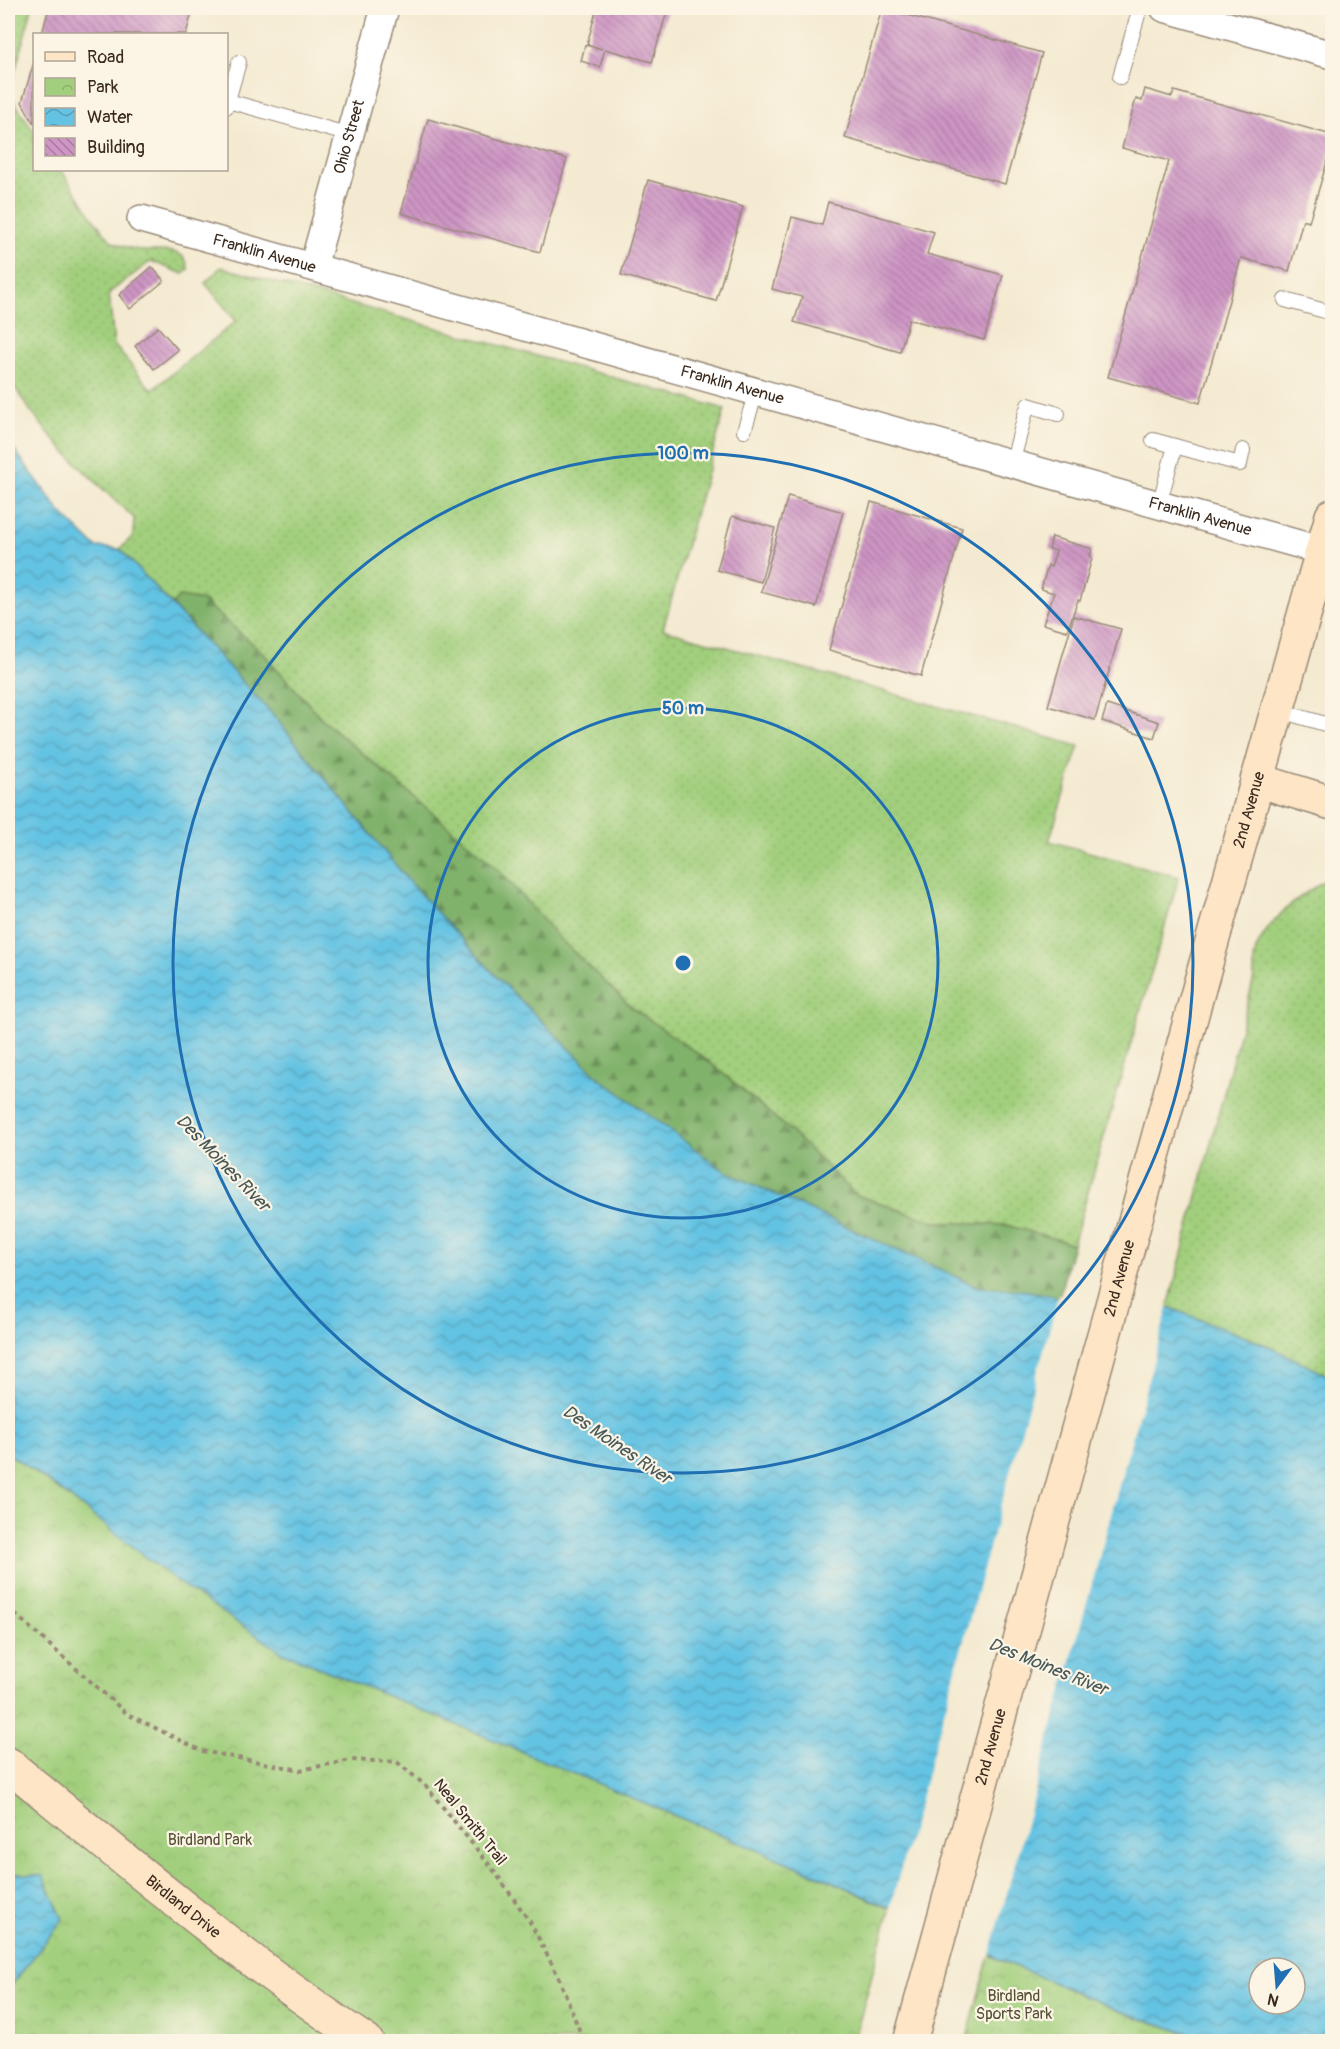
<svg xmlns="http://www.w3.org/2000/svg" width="1340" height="2049" font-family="Pangolin,sans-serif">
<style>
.grass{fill:url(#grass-dots);stroke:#6e7c4e;stroke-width:1.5}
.forest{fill:url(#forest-firs);stroke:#5e6e45;stroke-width:1.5}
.park{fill:url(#park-crowns);stroke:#6e7c4e;stroke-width:1.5}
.water{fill:url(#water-waves);stroke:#507680;stroke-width:1.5;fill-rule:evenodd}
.pier{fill:#f4ead1}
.building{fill:url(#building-back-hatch)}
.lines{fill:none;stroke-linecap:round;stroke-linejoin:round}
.lane-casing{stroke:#988a78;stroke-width:16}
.street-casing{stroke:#988a78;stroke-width:30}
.secondary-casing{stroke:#988a78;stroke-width:36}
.path{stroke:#988a78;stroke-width:4;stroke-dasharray:4.5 4.5;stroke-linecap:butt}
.lane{stroke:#fff;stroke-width:14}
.street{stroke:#fff;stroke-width:27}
.secondary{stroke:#fde5c5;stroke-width:33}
.ring{fill:none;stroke:#1f6fb2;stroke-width:3}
.labels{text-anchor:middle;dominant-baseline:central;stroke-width:4.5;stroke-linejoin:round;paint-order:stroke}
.street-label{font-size:16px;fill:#3b2a1e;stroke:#fcf5e5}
.park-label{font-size:16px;fill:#555336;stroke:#fcf5e5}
.water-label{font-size:18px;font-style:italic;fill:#475859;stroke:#fcf5e5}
.centre{fill:#1f6fb2;stroke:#fcf5e5;stroke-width:3}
.ring-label{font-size:18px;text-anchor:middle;font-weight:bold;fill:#1f6fb2;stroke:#fcf5e5;stroke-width:4.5;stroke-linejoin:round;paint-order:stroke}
</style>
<defs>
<pattern id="grass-dots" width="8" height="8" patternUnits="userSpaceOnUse" patternTransform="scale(1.5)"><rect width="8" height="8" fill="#a2cf7d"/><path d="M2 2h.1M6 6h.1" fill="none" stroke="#8cb26c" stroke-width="1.8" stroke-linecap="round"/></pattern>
<pattern id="forest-firs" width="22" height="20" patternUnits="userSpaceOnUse" patternTransform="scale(1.5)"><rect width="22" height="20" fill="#81b26c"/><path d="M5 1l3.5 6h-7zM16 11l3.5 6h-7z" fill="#6b9158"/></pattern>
<pattern id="park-crowns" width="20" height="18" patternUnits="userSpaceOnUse" patternTransform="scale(1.5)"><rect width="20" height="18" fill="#a2cf7d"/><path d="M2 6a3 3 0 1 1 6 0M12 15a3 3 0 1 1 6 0" fill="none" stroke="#8cb26c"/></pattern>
<pattern id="water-waves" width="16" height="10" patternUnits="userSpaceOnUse" patternTransform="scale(1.5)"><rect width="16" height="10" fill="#64c3e3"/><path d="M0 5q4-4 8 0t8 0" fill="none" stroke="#549fb7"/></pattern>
<pattern id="building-back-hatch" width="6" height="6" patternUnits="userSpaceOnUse" patternTransform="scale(1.5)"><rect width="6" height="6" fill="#ce95c5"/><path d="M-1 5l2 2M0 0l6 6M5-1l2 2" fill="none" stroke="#a87a9f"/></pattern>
</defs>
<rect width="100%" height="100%" fill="#fcf5e5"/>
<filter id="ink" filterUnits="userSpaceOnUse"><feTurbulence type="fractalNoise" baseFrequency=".0167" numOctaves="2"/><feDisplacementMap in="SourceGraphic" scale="12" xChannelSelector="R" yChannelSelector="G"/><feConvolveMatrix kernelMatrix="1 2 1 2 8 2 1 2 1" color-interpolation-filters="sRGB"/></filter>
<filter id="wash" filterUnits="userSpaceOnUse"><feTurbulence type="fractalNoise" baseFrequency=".008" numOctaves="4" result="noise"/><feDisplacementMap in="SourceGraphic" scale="24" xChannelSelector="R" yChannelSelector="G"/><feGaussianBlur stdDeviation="1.35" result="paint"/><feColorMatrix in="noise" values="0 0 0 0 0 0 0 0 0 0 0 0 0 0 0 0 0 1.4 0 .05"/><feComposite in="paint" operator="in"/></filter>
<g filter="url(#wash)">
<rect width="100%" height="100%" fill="#f4ead1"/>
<!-- grass -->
<g class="grass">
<path d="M8,8h24l-23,86 25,37v39h27c8,11 43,67 52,72 9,5 21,7 31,9 17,1 44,-5 44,19l-5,4 -32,-13 -42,32 5,52 38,45 84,-69 -31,-38 16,-16 504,142 -62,220 416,117 -30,95 130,36 -106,367 -67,-19 -71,-3 -79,-27 -69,-67 -80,-68 -76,-53 -73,-70 -63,-71 -172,-146 -63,-70 -57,-49 -23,-4 -8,8 -52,-56 13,-13 1,-18c-46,-43 -95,-86 -126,-142z"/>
<path d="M1332,876v502l-61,-31 -103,-40 86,-329c0,-8 -1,-20 2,-28 12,-32 47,-57 76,-74z"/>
</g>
<!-- forest -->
<path class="forest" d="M179,597l24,4 57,49 63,70 172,146 63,71 73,70 76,53 80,68 69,67 79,27 71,3 67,19 -14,53 -37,-7 -44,-3 -252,-115 -128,-95 -103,-102 -83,-90 -139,-170 -101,-110z"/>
<!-- park -->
<g class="park">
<path d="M8,1453l274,199 550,229 58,28 -36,132h-846z"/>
<path d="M989,1955l128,55 93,31 -244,1z"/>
</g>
<!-- water -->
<g class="water">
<path d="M8,441l53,72 35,34 24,2 153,166 139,170 83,90 103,102 128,95 252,115 44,3 37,7 109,10 103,40 61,31v663h-122l-93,-31 -118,-51 -167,-78 -550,-229 -99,-66 -124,-97 -51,-36zM1259,1968h36v36h-36z"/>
<path d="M8,1873l35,3 20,43 -55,71z"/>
</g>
<!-- pier -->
<path class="pier" d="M1059,1294l110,10 -180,654 -100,-46z"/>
<g id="blocks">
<!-- building -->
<g class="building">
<path d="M49,8h144l-7,26h-144z"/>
<path d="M597,8h71l-16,54 -47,-13 -5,18 -19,-6 4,-16 17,4 -15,-5z"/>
<path d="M882,8l160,45 -37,131 -160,-46z"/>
<path d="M34,62v62l-12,-22z"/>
<path d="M1145,89l27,8 2,-6 158,44v10l-23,77 -6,-2 -14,51 -48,-13 -41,145 -92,-26 61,-216 -47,-13 14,-49 6,2z"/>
<path d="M428,119l139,40 -27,93 -139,-39z"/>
<path d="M648,180l95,27 -27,94 -95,-26z"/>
<path d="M828,202l106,30 -7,22 76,21 -19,65 -75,-21 -9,33 -106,-30 8,-25 -30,-8 20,-72 30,8z"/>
<path d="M152,267l12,14 -34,28 -11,-14z"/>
<path d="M158,327l20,23 -24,19 -19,-23z"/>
<path d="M788,496l55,16 -27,95 -55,-15z"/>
<path d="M871,502l91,26 -41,148 -92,-26z"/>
<path d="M732,516l43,12 -14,54 -44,-12z"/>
<path d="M1052,537l40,12 -2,7 2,2 -12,43 -2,-1 -11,31 -24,-7 11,-31 -13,-4 7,-24 3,2 5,-16 -7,-2z"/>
<path d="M1074,616l47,13 -26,91 -47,-14z"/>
<path d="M1107,705l52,17 -5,16 -52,-17z"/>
</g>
</g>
</g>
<g filter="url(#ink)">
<use href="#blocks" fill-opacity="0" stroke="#988a78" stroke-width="1.5"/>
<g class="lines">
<!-- lane casing -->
<g class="lane-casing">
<g id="lane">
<path d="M1120,77l20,-69"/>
<path d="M228,101l122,34"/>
<path d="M226,107l13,-45"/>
<path d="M1285,300l47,13"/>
<path d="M1028,405l30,9"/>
<path d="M744,431l12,-39"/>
<path d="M1153,440l87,24 3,-14"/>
<path d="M1012,464l14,-53"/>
<path d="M1159,505l16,-59"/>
<path d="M1277,710l55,16"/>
</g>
</g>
<!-- street casing -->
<g class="street-casing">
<g id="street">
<path d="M1164,8l168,47"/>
<path id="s1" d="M141,219l1182,332"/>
<path id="s2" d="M313,267l72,-259"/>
</g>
</g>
<!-- secondary casing -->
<g class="secondary-casing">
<g id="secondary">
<path d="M1257,780l75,23"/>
<path id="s3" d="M8,1764c117,96 232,194 359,278"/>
<path id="s4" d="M910,2042l291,-1061 131,-465"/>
</g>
</g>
<!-- path -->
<path class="path" d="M8,1608l119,106 75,37 98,19 51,-10 46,2 29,24 69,86 35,50 28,54 26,66"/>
<!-- lane -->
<use href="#lane" class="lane"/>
<!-- street -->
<use href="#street" class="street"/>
<!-- secondary -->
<use href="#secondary" class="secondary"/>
</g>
</g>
<!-- distance rings -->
<g class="ring">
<circle cx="683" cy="963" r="255"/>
<circle cx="683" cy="963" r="510"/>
</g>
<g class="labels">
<!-- street labels -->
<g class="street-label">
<text stroke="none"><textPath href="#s2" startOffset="135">Ohio Street</textPath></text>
<text stroke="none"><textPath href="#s1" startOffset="128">Franklin Avenue</textPath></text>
<text stroke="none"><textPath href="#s1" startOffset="614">Franklin Avenue</textPath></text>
<text stroke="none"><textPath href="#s1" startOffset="1100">Franklin Avenue</textPath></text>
<text stroke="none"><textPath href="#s4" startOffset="1278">2nd Avenue</textPath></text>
<text stroke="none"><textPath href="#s4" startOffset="792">2nd Avenue</textPath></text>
<text stroke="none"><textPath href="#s4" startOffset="306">2nd Avenue</textPath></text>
<text transform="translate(470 1822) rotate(51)">Neal Smith Trail</text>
<text stroke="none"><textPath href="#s3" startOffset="226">Birdland Drive</textPath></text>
</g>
<!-- park labels -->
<g class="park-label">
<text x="210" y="1840">Birdland Park</text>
<text x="1014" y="1996">Birdland<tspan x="1014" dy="18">Sports Park</tspan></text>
</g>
<!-- water labels -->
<g class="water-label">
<text transform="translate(223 1163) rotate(46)">Des Moines River</text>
<text transform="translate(617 1445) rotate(34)">Des Moines River</text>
<text transform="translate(1048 1667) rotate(22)">Des Moines River</text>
</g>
</g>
<circle cx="683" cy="963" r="9" class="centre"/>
<g class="ring-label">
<text x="683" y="459">100 m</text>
<text x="683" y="714">50 m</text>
</g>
<!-- margin -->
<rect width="1340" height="2049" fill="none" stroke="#fcf5e5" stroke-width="30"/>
<!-- legend -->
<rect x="33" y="33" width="195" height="138" fill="#fcf5e5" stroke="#afa495" stroke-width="1.5"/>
<rect x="45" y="52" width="30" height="9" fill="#fde5c5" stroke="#afa495" stroke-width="1.5"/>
<text x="87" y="63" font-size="18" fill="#3b2a1e">Road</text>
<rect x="45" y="78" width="30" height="18" fill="url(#park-crowns)" stroke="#afa495" stroke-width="1.5"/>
<text x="87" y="93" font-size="18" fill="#3b2a1e">Park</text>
<rect x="45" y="108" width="30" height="18" fill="url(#water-waves)" stroke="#afa495" stroke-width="1.5"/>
<text x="87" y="123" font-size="18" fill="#3b2a1e">Water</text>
<rect x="45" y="138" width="30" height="18" fill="url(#building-back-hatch)" stroke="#afa495" stroke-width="1.5"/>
<text x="87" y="153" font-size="18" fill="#3b2a1e">Building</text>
<!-- north arrow -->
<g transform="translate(1277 1986) rotate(196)"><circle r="28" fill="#fcf5e5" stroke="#afa495" stroke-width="1.5"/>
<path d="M0-4.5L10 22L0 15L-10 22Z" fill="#1f6fb2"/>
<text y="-9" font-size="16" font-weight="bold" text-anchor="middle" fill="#3b2a1e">N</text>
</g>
</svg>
